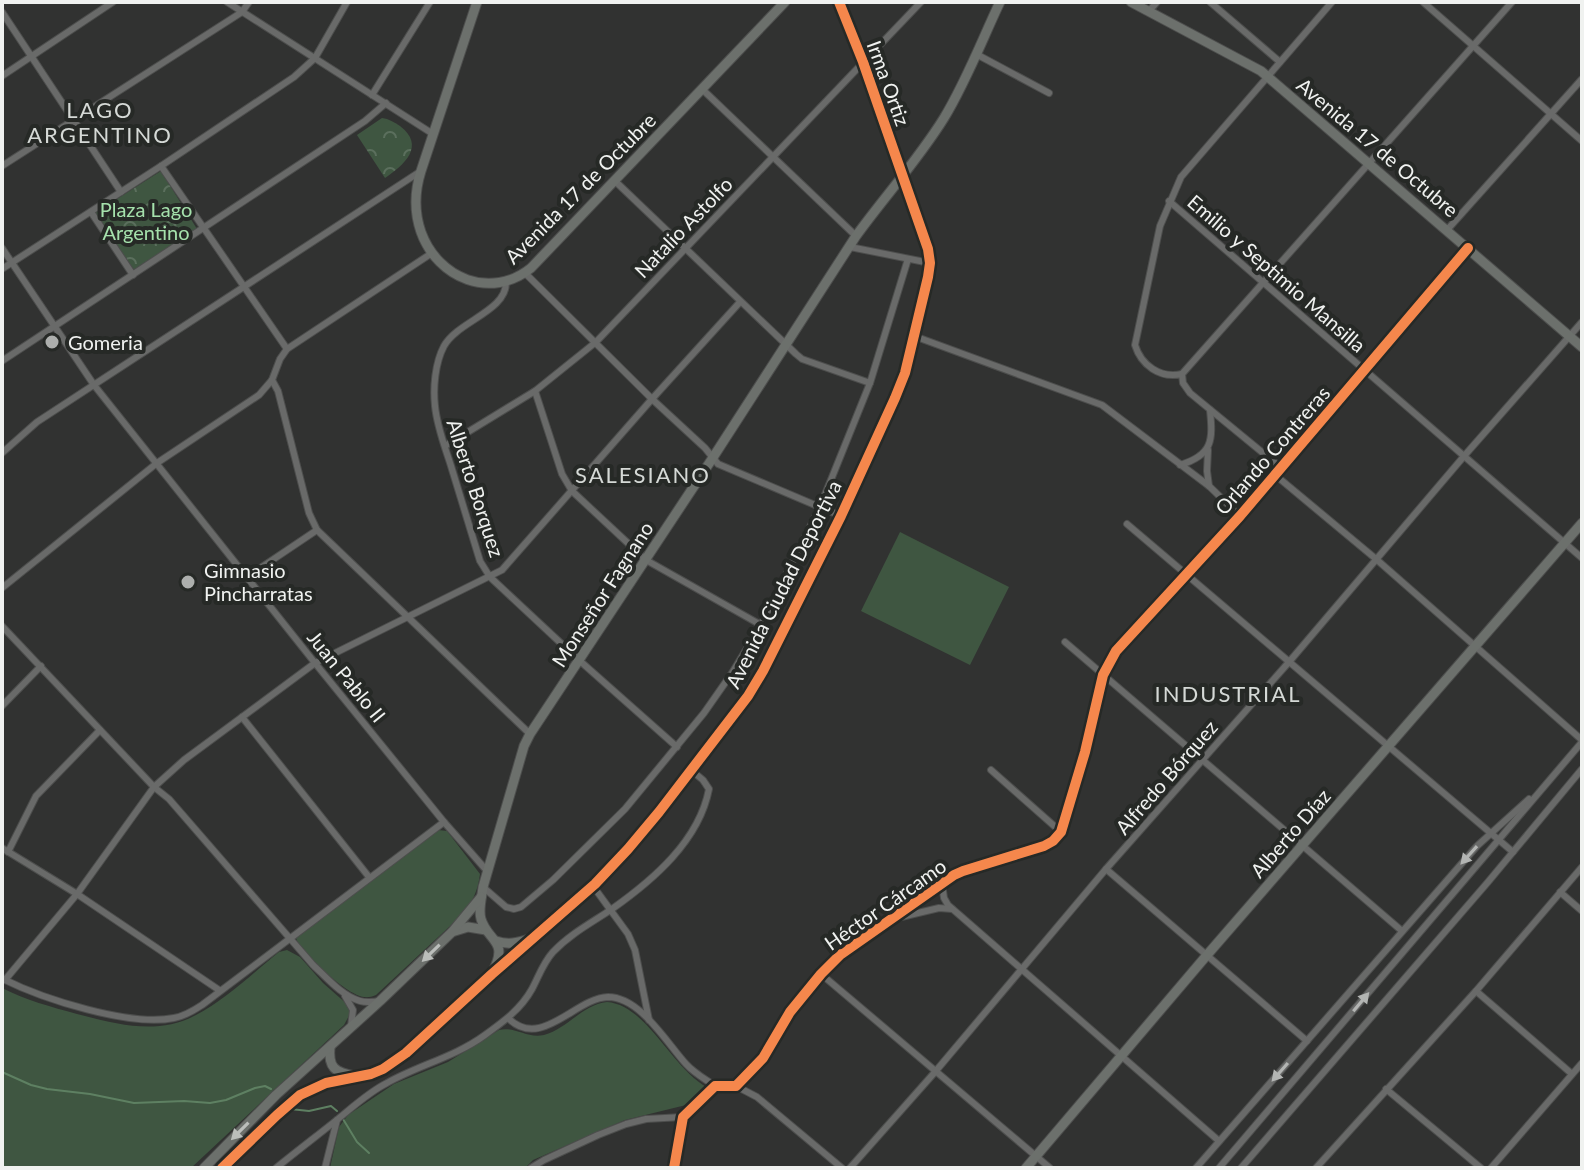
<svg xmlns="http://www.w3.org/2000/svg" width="1584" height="1170" font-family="Lato,sans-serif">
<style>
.grass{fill:#3f5641}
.park{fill:url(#park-crowns)}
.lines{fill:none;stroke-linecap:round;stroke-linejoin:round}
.stream{stroke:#5e8062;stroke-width:2}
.street-casing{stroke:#4d4e4d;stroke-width:8}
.secondary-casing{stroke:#4d4e4d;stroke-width:11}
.street{stroke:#696a69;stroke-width:6}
.secondary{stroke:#6c706c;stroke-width:9}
.cycleway-casing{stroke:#262926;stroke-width:15}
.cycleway{stroke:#f5874c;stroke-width:10}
.oneway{fill:#b3b5b3}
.oneway2{fill:#bbbebb}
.poi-dot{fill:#adafad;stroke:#262926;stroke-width:3}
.labels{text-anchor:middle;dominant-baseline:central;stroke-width:8;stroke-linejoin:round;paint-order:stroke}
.street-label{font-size:20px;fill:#f0f2f0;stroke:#262926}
.park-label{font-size:20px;fill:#a5e1ac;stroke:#262926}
.poi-label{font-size:20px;fill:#f0f2f0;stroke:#262926;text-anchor:start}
.neighbourhood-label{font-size:22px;letter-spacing:2px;fill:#d5d9d6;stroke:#262926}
</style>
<defs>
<pattern id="park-crowns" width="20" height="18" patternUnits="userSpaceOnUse" patternTransform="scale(2)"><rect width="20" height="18" fill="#3f5641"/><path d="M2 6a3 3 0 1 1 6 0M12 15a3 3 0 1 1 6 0" fill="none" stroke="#5b6f5d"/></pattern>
</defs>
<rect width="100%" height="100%" fill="#313231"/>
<!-- grass -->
<g class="grass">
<path d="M900,532l109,55 -39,78 -109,-54z"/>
<path d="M438,830l9,1 33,43c-2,16 -7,27 -17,40l-87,81c-7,3 -12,3 -19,0 -16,-7 -57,-42 -61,-57z"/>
<path d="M287,950l13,7 23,26 25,22 3,7 -7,13 -153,143h-189v-180c24,12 49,19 75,26 40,10 80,22 119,1 29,-15 57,-42 83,-63z"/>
<path d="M607,1002c40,3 64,66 101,86l-15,13 -7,4 -61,15 -92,40 -8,8h-195l9,-41 9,-12 46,-31 54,-22 51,-32c16,-4 28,9 45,5 23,-6 38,-30 63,-33z"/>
</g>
<!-- park -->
<g class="park">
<path d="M382,118c7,1 12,4 18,8 26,20 4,39 -15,52l-28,-43z"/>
<path d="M161,171l36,58 -63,41 -39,-57z"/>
</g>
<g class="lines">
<!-- stream -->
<g class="stream">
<path d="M2,1072l29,13 16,4 43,5 44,9 50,-2 26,2 16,-3 29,-12 10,-2 6,3"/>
<path d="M290,1109l19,2 22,-5 6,5"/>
<path d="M343,1119l14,23 12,11"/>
</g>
<!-- street casing -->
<g class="street-casing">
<g id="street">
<path d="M227,2l206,132"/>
<path d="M839,2l24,60 40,115"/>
<path d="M1210,2l70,60"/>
<path d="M1423,2l159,139"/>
<path d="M1149,11l8,-9"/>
<path d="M2,12l119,180"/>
<path d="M976,54l73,39"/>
<path d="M2,76l111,-74"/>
<path d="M702,89l154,147"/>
<path d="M372,95l58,-93"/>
<path d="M2,166l240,-154 7,-10"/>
<path d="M161,166l126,183"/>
<path d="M615,181l181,173 6,5 68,24"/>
<path d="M1169,201l413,357"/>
<path d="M91,212l42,63"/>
<path d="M1447,230l135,-151"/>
<path d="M850,247l80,16"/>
<path d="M2,248l92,137 221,278 129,159 44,50"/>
<path d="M432,253l-145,96 -7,10 -8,21 6,11 31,122 8,17 213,204"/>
<path d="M2,269l159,-103 133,-89 21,-19 32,-56"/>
<path d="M525,273l127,126 53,49 13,16 123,52"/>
<path d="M506,282c1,29 -48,39 -62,64 -9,17 -11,42 -9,60 2,21 10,41 16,60 10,32 19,63 29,95l10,16 90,84 97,86"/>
<path d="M914,336l188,69 107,81 31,30"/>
<path d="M2,361l363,-240 21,-18"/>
<path d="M1182,374l330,-372"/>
<path d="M535,391l27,83 10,17 74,69 115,65"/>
<path d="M445,446l90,-55 61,-49 325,-340"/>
<path d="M1208,450l-1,21 2,15"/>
<path d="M2,453l35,-31 384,-251"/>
<path d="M1180,465c33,-10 33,-25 30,-55"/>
<path d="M1280,467l-90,-74 -7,-10 -1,-9c-22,5 -41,-9 -47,-29l25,-119 21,-49 151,-175"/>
<path d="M1274,474l102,85 206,181"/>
<path d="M1127,524l386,328"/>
<path d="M247,577l70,-47"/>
<path d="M2,588l155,-125 102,-68 13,-15"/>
<path d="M2,626l152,161 15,12 144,166c13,12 29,31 47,36 7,2 14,1 20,0"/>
<path d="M1065,642l337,289"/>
<path d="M2,706l39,-40"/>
<path d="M242,717l127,160"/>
<path d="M991,770l70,62"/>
<path d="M2,848l75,46 142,96"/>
<path d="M8,852l28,-56 64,-66"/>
<path d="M1106,869l201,172"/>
<path d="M942,884l2,14 4,7 271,236"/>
<path d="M593,886l35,48 7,16 14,70"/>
<path d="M483,887l23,20 8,2 7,-2 32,-27 72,-71 79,-96 28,-40 29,-48 59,-118 50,-124 38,-124"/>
<path d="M1560,892l22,19"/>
<path d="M897,918l42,-10 13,1"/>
<path d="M821,974l229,194"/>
<path d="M3,979c40,20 127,48 171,39 11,-2 19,-7 28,-13l242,-183"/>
<path d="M5,980l72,-86 77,-107 30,-27 131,-97 187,-93 150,-171 88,-97"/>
<path d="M1476,991l96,83"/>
<path d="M345,996l8,14 -2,16"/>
<path d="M508,1018c33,33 67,-20 100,-21 32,0 58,45 78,67 8,9 19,15 29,22"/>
<path d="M736,1086l21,11 85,71"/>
<path d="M1386,1089l95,79"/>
<path d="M276,1168c21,-17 42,-33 62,-49 16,-13 31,-27 49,-36 32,-18 68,-26 98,-48 18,-13 36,-26 47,-46 7,-13 11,-26 21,-37 17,-18 38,-29 59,-43 41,-29 87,-68 97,-120l-6,-9 -12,-10"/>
<path d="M325,1168l12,-48"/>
<path d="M531,1168l13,-8 54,-25 28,-11 20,-5 37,-2"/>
<path d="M674,1168l9,-51 32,-31h21l27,-28 27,-46 31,-38 19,-19 114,-80 9,-4 81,-25 9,-5 8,-9 24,-80 18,-77 13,-24 124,-135 228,-268"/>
<path d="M850,1168l85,-96 171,-203 183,-207 176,-207 117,-133"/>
<path d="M1196,1168l281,-322 52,-47"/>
<path d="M1219,1168l363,-426"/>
<path d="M1241,1168l247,-286 94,-113"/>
<path d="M1316,1168l160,-177 106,-124"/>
<path d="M1491,1168l91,-105"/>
</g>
</g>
<!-- secondary casing -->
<g class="secondary-casing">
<g id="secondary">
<path d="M477,2l-56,169c-6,19 -7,41 0,61 17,47 70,68 110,36l254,-266"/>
<path d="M1131,2l130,69 321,276"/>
<path d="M455,931l13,-4 18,3"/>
<path d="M496,941c12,4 21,2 33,-2"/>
<path d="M493,971c16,-31 -5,-29 -12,-52 -3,-10 1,-22 2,-32l41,-141 6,-12 182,-275 144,-223c29,-40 62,-76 88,-118 22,-36 38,-78 56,-116"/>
<path d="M330,1047c-2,21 5,25 24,29"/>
<path d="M204,1168l72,-73 104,-94 72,-69 29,-35"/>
<path d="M222,1168l55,-53 23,-20 26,-12 45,-9 23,-12 23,-19 75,-69 85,-74 51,-51 120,-153 15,-25 78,-155 54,-118 10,-25 23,-96c4,-34 -14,-68 -25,-100"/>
<path d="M1026,1168l181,-213 375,-432"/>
</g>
</g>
<!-- street -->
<use href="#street" class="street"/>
<!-- secondary -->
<use href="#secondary" class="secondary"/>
<!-- cycleway casing -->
<g class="cycleway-casing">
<g id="cycleway">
<path d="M222,1168l55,-53 23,-20 26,-12 45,-9 12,-5 23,-16 86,-79 103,-90 33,-35 31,-37 89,-116 15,-25 78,-155 54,-118 10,-25 23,-96 2,-14 -2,-14 -65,-187 -24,-60"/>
<path d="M674,1168l9,-51 32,-31h21l27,-28 27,-46 31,-38 19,-19 114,-80 9,-4 81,-25 9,-5 8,-9 24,-80 18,-77 13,-24 124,-135 228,-268"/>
</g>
</g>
<!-- cycleway -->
<use href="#cycleway" class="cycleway"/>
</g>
<!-- one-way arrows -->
<defs><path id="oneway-solid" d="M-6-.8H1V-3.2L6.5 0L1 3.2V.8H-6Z" transform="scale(2)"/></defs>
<g class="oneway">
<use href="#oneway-solid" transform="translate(1469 855) rotate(132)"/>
<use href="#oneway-solid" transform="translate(1361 1002) rotate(-50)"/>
<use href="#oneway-solid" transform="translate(1280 1072) rotate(131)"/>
</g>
<g class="oneway2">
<use href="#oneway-solid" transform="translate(431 953) rotate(136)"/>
<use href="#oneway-solid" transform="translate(240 1131) rotate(135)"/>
</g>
<!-- markers -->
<g class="poi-dot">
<circle cx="52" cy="342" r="8"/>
<circle cx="188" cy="582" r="8"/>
</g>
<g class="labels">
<!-- street labels -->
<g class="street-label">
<text transform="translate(889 83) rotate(70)">Irma Ortiz</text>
<text transform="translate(1378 147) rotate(40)">Avenida 17 de Octubre</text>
<text transform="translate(580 188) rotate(-45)">Avenida 17 de Octubre</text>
<text transform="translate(683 227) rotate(-46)">Natalio Astolfo</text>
<text transform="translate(1277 273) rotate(41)">Emilio y Septimio Mansilla</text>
<text transform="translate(1272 450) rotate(-49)">Orlando Contreras</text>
<text transform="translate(476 488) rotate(72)">Alberto Borquez</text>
<text transform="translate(783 584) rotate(-63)">Avenida Ciudad Deportiva</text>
<text transform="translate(602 594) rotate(-57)">Monseñor Fagnano</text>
<text transform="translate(347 676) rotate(51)">Juan Pablo II</text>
<text transform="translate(1166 777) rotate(-49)">Alfredo Bórquez</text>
<text transform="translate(1290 833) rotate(-49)">Alberto Díaz</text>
<text transform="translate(885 904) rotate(-35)">Héctor Cárcamo</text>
</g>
<!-- park labels -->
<g class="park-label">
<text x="146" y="209">Plaza Lago<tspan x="146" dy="23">Argentino</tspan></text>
</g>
<!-- poi labels -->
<g class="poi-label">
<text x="68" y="342">Gomeria</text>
<text x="204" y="570">Gimnasio<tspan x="204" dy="23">Pincharratas</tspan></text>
</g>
<!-- neighbourhood labels -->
<g class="neighbourhood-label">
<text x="100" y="109">LAGO<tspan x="100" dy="25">ARGENTINO</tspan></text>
<text x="643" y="474">SALESIANO</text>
<text x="1228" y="693">INDUSTRIAL</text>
</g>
</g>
<!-- border -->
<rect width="1584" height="1170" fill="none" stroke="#f0f2f0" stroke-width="8"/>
</svg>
